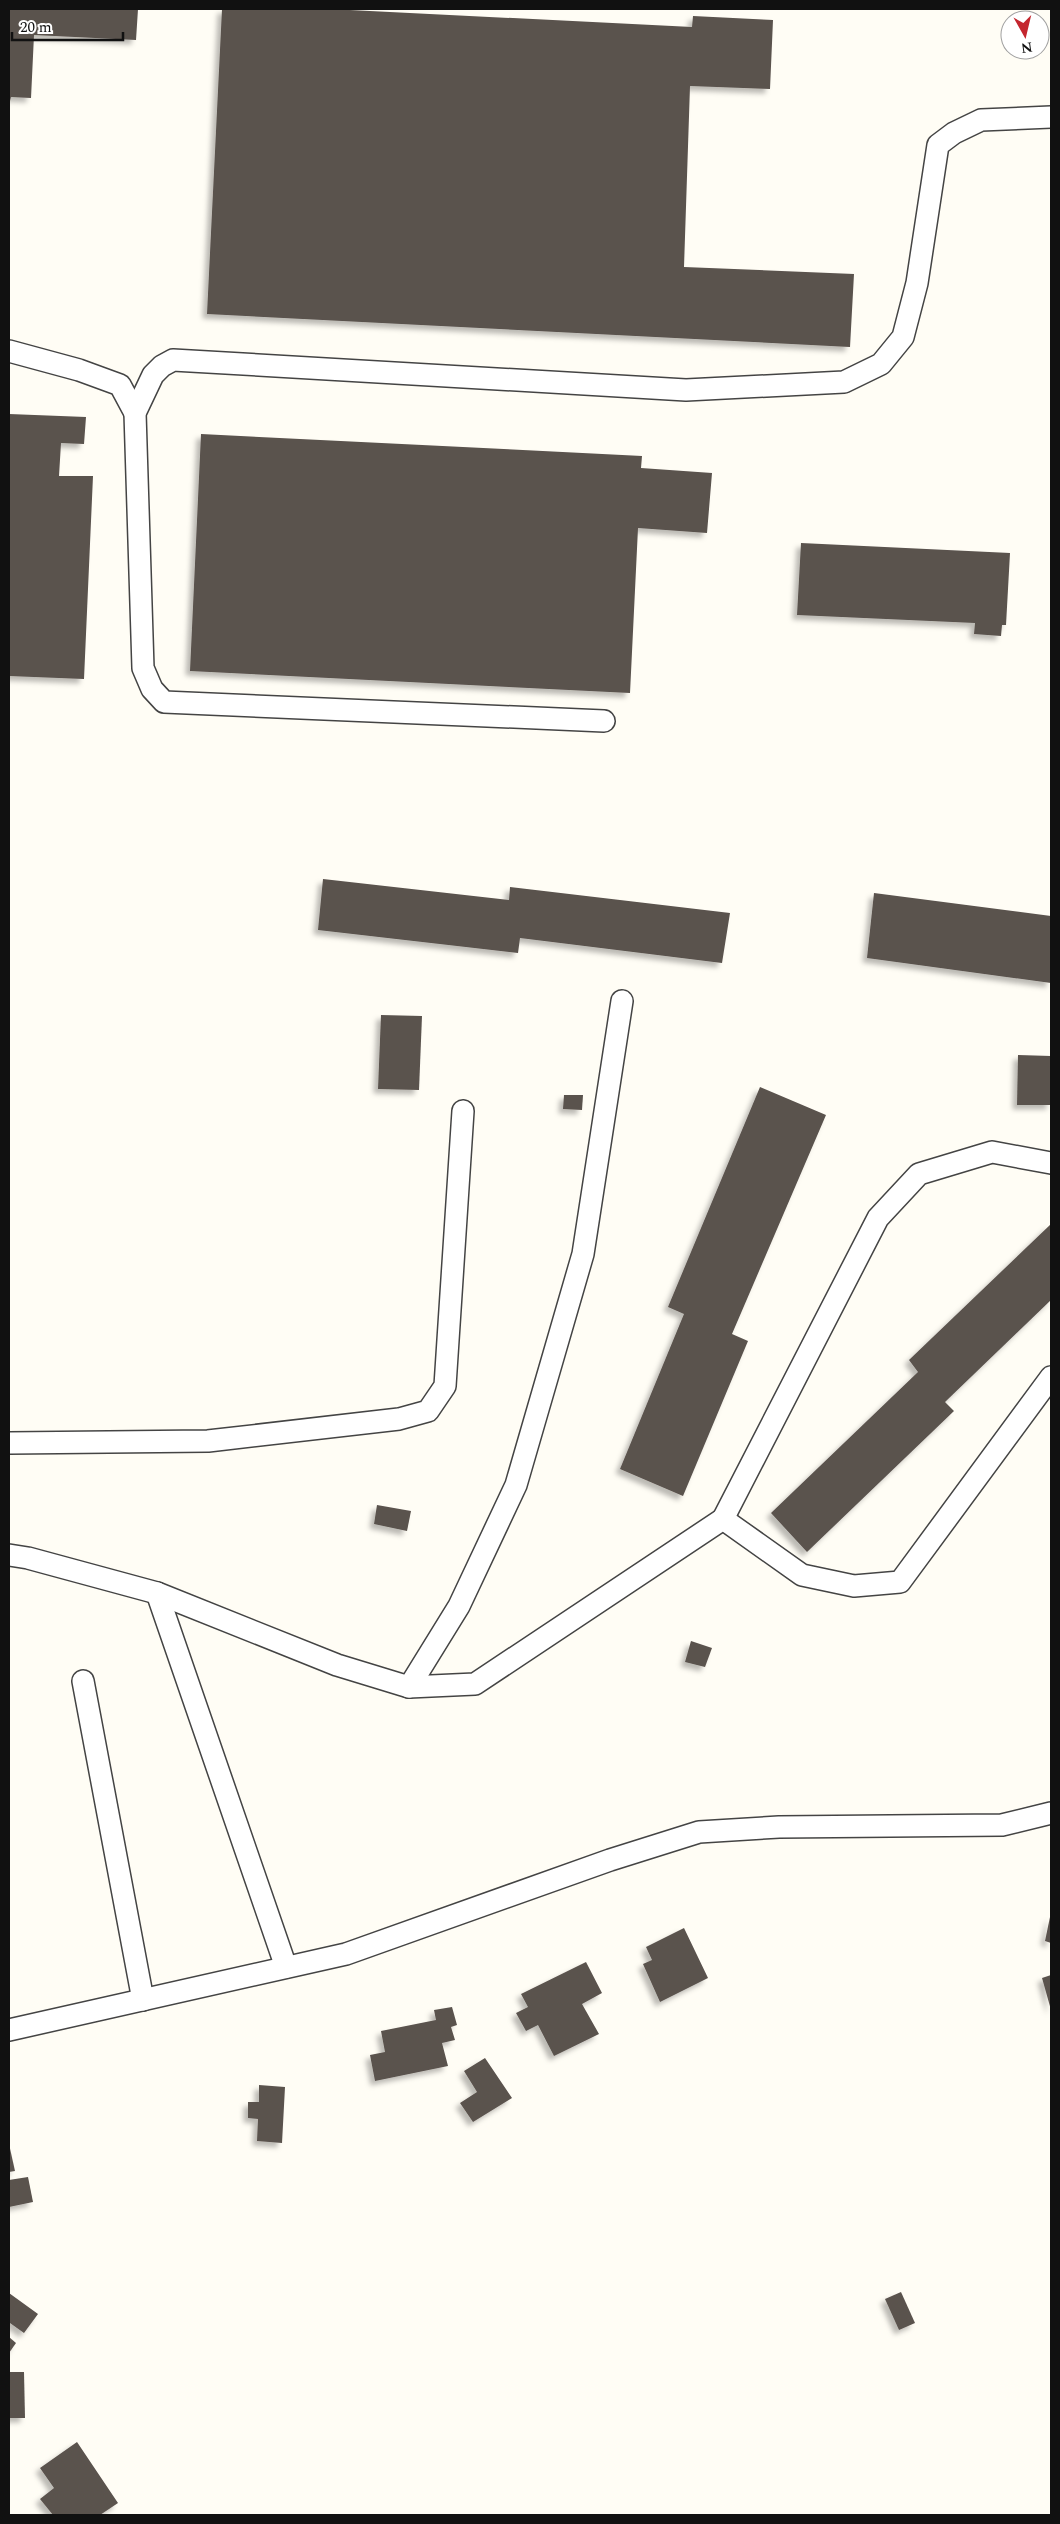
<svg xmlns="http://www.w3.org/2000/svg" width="1060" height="2524" font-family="Spectral,serif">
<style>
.building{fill:#5a524d;filter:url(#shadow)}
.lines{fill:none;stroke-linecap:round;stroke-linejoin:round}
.service-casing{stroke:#444;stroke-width:24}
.service{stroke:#fff;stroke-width:21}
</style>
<defs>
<filter id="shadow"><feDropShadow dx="-4.5" dy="4.5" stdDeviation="2.5" flood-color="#0004"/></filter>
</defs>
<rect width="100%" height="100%" fill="#fffdf5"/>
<!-- building -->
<g class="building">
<path d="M9,9h129l-2,31 -102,-5 -3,63 -20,-1 -2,8z"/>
<path d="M222,9h108l362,18 1,-11 80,4 -3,69 -80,-3 -6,181 170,7 -4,73 -643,-33z"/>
<path d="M9,414l77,3 -2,27 -23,-1 -2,33h34l-9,203 -75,-3z"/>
<path d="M201,434l441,22 -1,12 71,5 -5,60 -69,-5 -8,165 -440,-22z"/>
<path d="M801,543l209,10 -4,72h-4l-1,11 -27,-2 1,-11 -178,-8z"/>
<path d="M323,879l186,21 1,-13 220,26 -8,50 -202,-25 -2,15 -200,-23z"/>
<path d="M874,893l177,23v67l-184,-25z"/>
<path d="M381,1015l41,1 -3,74 -41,-1z"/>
<path d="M1018,1055l33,1v49h-34z"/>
<path d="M760,1087l66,28 -94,219 16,7 -65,155 -63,-27 64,-155 -16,-7z"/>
<path d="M564,1095h19l-1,15 -19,-1z"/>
<path d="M1051,1224v76l-106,102 9,9 -147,141 -36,-39 147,-141 -9,-12z"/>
<path d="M377,1505l34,6 -4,20 -33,-7z"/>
<path d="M691,1641l21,7 -7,19 -20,-5z"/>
<path d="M1050,1917h1v26l-6,-2z"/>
<path d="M684,1928l24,50 -48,24 -17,-38 9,-4 -6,-13z"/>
<path d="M586,1962l16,31 -20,11 17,30 -45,22 -16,-31 -12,6 -10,-18 12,-6 -7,-13z"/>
<path d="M1051,1975v35l-9,-32z"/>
<path d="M452,2007l5,18 -6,2 4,13 -13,3 6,23 -73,15 -5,-26 15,-3 -4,-21 55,-11 -2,-10z"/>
<path d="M485,2058l27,40 -39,24 -13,-19 17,-11 -13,-21z"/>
<path d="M259,2085l26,2 -3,56 -25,-2 1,-22 -10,-1v-16h11z"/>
<path d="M9,2144l6,27 -6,1z"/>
<path d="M28,2177l5,25 -24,5v-27z"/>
<path d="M901,2292l14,31 -16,7 -14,-31z"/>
<path d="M9,2293l29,21 -14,19 -14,-10 -1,1z"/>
<path d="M9,2337l7,6 -7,10z"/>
<path d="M9,2372h15l1,46h-16z"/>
<path d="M77,2442l41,61 -18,12h-47l-13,-16 14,-11 -14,-20z"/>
</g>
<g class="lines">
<!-- service casing -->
<g class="service-casing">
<g id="service">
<path d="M9,351l70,19 41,15 15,28"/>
<path d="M604,721l-440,-19 -12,-13 -9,-21 -8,-255 18,-38 9,-9 11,-6 513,30 158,-8 37,-18 22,-27 14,-54 21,-138 16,-12 27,-13 70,-3"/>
<path d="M9,1443l199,-2 191,-22 29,-8 17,-25 18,-275"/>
<path d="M723,1519l155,-301 41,-44 73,-22 59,11"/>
<path d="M9,1555l19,3 129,35 180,72 72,22 66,-3 248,-165 79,56 52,11 46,-4 151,-205"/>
<path d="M157,1593l129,374"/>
<path d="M83,1681l60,319"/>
<path d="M409,1687l50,-81 57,-121 67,-231 39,-253"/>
<path d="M9,2030l337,-76 264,-94 89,-28 80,-5 223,-2 49,-12"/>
</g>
</g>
<!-- service -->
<use href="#service" class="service"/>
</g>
<!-- border -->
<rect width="1060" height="2524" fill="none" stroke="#111111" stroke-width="20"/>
<!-- north arrow -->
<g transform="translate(1025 35) rotate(172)"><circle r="24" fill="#ffffff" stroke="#a0a0a0"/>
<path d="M0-4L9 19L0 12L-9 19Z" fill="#c4262e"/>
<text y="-8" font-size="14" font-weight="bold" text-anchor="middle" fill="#111111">N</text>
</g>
<!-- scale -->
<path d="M12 32v8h111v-8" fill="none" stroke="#111111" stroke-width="2.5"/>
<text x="20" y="32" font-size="15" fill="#111111" stroke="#ffffff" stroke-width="4" paint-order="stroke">20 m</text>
</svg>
